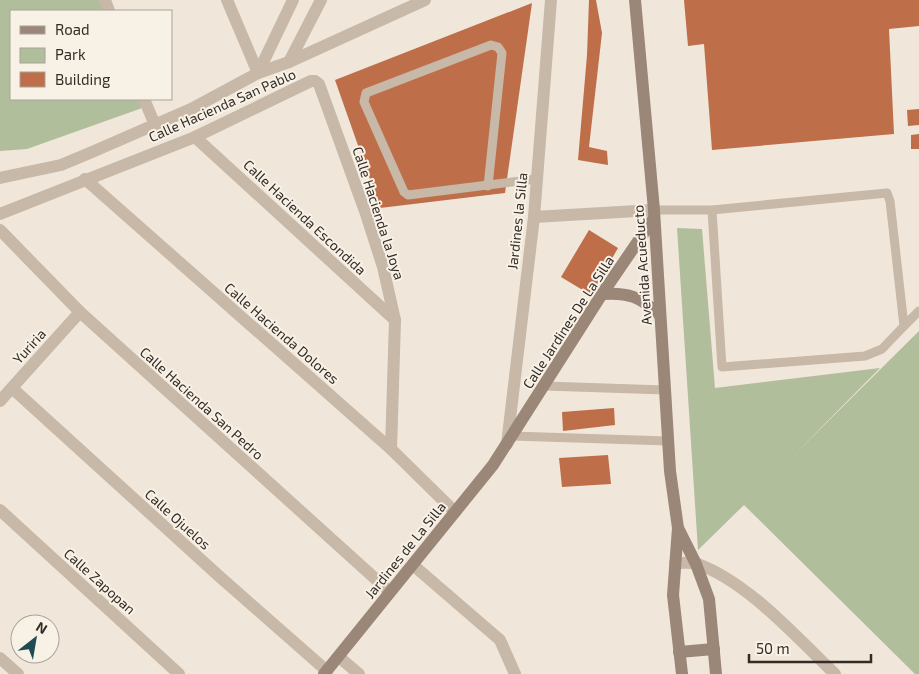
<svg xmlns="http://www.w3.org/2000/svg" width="919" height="674" font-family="'Exo 2',sans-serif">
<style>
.green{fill:#b0be9b}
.building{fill:#be6e49}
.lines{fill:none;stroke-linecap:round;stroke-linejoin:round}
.lane{stroke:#c7b8a7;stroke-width:9}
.street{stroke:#c7b8a7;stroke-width:12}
.secondary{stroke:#9a8778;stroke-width:12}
.labels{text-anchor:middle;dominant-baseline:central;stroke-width:4;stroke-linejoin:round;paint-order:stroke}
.street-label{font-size:14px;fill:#342c27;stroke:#f8f1e6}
</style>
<rect width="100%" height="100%" fill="#f0e7da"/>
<!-- green -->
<g class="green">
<path d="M0,0h100l5,11h-94v88h130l4,8 -118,42 -27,2z"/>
<path d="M677,228l25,1 13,159 165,-20 -85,86 124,-123v343h-4l-171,-169 -46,45z"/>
</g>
<!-- building -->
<g class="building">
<path d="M589,0h7l6,33 -13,114 18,4 1,14 -30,-5 9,-105z"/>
<path d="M684,0h235v26l-30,3 5,105 -182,16 -8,-106 -16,2z"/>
<path d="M532,3l-27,190 -125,15 -45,-128z"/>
<path d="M919,109v16l-11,1 -1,-16z"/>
<path d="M919,134v15h-8v-14z"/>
<path d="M589,230l29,18 -27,47 -30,-18z"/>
<path d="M614,408l1,17 -52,6 -1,-19z"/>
<path d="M608,455l3,29 -49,3 -3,-29z"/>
</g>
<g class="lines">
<!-- lane -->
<g class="lane">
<path d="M488,186l14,-133 -4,-6 -7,-2 -125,48 -2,9 40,90 4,3 128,-16"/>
<path d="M654,210h58l175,-17 3,8 14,125 -22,23 -17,7 -143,11 -10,-157"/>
<path d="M904,326l15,-15"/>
<path d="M545,386l120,4"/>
<path d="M512,436l156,5"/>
</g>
<!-- street -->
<g class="street">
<path d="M105,0l4,11"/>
<path d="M227,0l31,73"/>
<path d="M289,62l32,-62"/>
<path d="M258,73l35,-73"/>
<path d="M144,99l11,26"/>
<path d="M195,137l200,183"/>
<path d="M0,178l61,-13 31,-13 99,-43 67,-36 31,-11 136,-62"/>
<path d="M85,179l306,270 64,63"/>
<path d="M0,214l195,-77 116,-56h4l4,3 47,130 17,53 12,53 -4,129"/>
<path d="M534,217l120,-7"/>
<path d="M0,230l80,82 310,280"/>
<path d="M12,388l208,189 107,94"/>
<path d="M0,401l80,-89"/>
<path d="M507,444l27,-227 17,-217"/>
<path d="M0,510l179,164"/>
<path d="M675,563c7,0 16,-1 23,1 51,19 98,73 137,110"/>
<path d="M413,565l87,75 15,34"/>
<path d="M339,657l20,17"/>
<path d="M0,658l18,16"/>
</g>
<!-- secondary -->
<g class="secondary">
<path d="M635,0l19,210 16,261 8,57 -5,67 9,79"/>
<path d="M602,294c27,-2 38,3 58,21"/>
<path d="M678,528l18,36 13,35 7,75"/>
<path d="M679,652l35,-3"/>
<path d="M324,674l169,-209 109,-171 52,-76"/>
</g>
</g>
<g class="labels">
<!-- street labels -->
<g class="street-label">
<text transform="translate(222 105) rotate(-24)">Calle Hacienda San Pablo</text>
<text transform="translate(379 213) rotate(72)">Calle Hacienda la Joya</text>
<text transform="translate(305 217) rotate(43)">Calle Hacienda Escondida</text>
<text transform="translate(517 221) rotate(-84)">Jardines la Silla</text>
<text transform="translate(642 265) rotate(-94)">Avenida Acueducto</text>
<text transform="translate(568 322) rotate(-57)">Calle Jardines De La Silla</text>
<text transform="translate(282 333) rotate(41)">Calle Hacienda Dolores</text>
<text transform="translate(29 346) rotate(-48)">Yuriria</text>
<text transform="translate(202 403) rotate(42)">Calle Hacienda San Pedro</text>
<text transform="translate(178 519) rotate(42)">Calle Ojuelos</text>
<text transform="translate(405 550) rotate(-51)">Jardines de La Silla</text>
<text transform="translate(100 581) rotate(42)">Calle Zapopan</text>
</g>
</g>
<!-- legend -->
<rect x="10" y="10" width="162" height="90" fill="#f8f1e6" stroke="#aaa29a"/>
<rect x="20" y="26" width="25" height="8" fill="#9a8778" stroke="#aaa29a"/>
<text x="55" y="35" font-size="15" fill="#342c27">Road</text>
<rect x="20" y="48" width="25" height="15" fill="#b0be9b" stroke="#aaa29a"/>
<text x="55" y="60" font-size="15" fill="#342c27">Park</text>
<rect x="20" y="72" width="25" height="15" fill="#be6e49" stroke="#aaa29a"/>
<text x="55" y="85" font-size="15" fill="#342c27">Building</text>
<!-- north arrow -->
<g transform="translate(35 639) rotate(31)"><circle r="24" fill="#f8f1e6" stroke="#aaa29a"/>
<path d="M0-4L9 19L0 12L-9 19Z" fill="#1f4b52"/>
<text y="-8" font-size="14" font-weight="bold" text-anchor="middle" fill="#342c27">N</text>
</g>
<!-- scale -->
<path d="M749 654v8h122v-8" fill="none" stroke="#342c27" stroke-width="2.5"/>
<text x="756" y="654" font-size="15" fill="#342c27" stroke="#f8f1e6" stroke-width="4" paint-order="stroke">50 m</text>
</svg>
